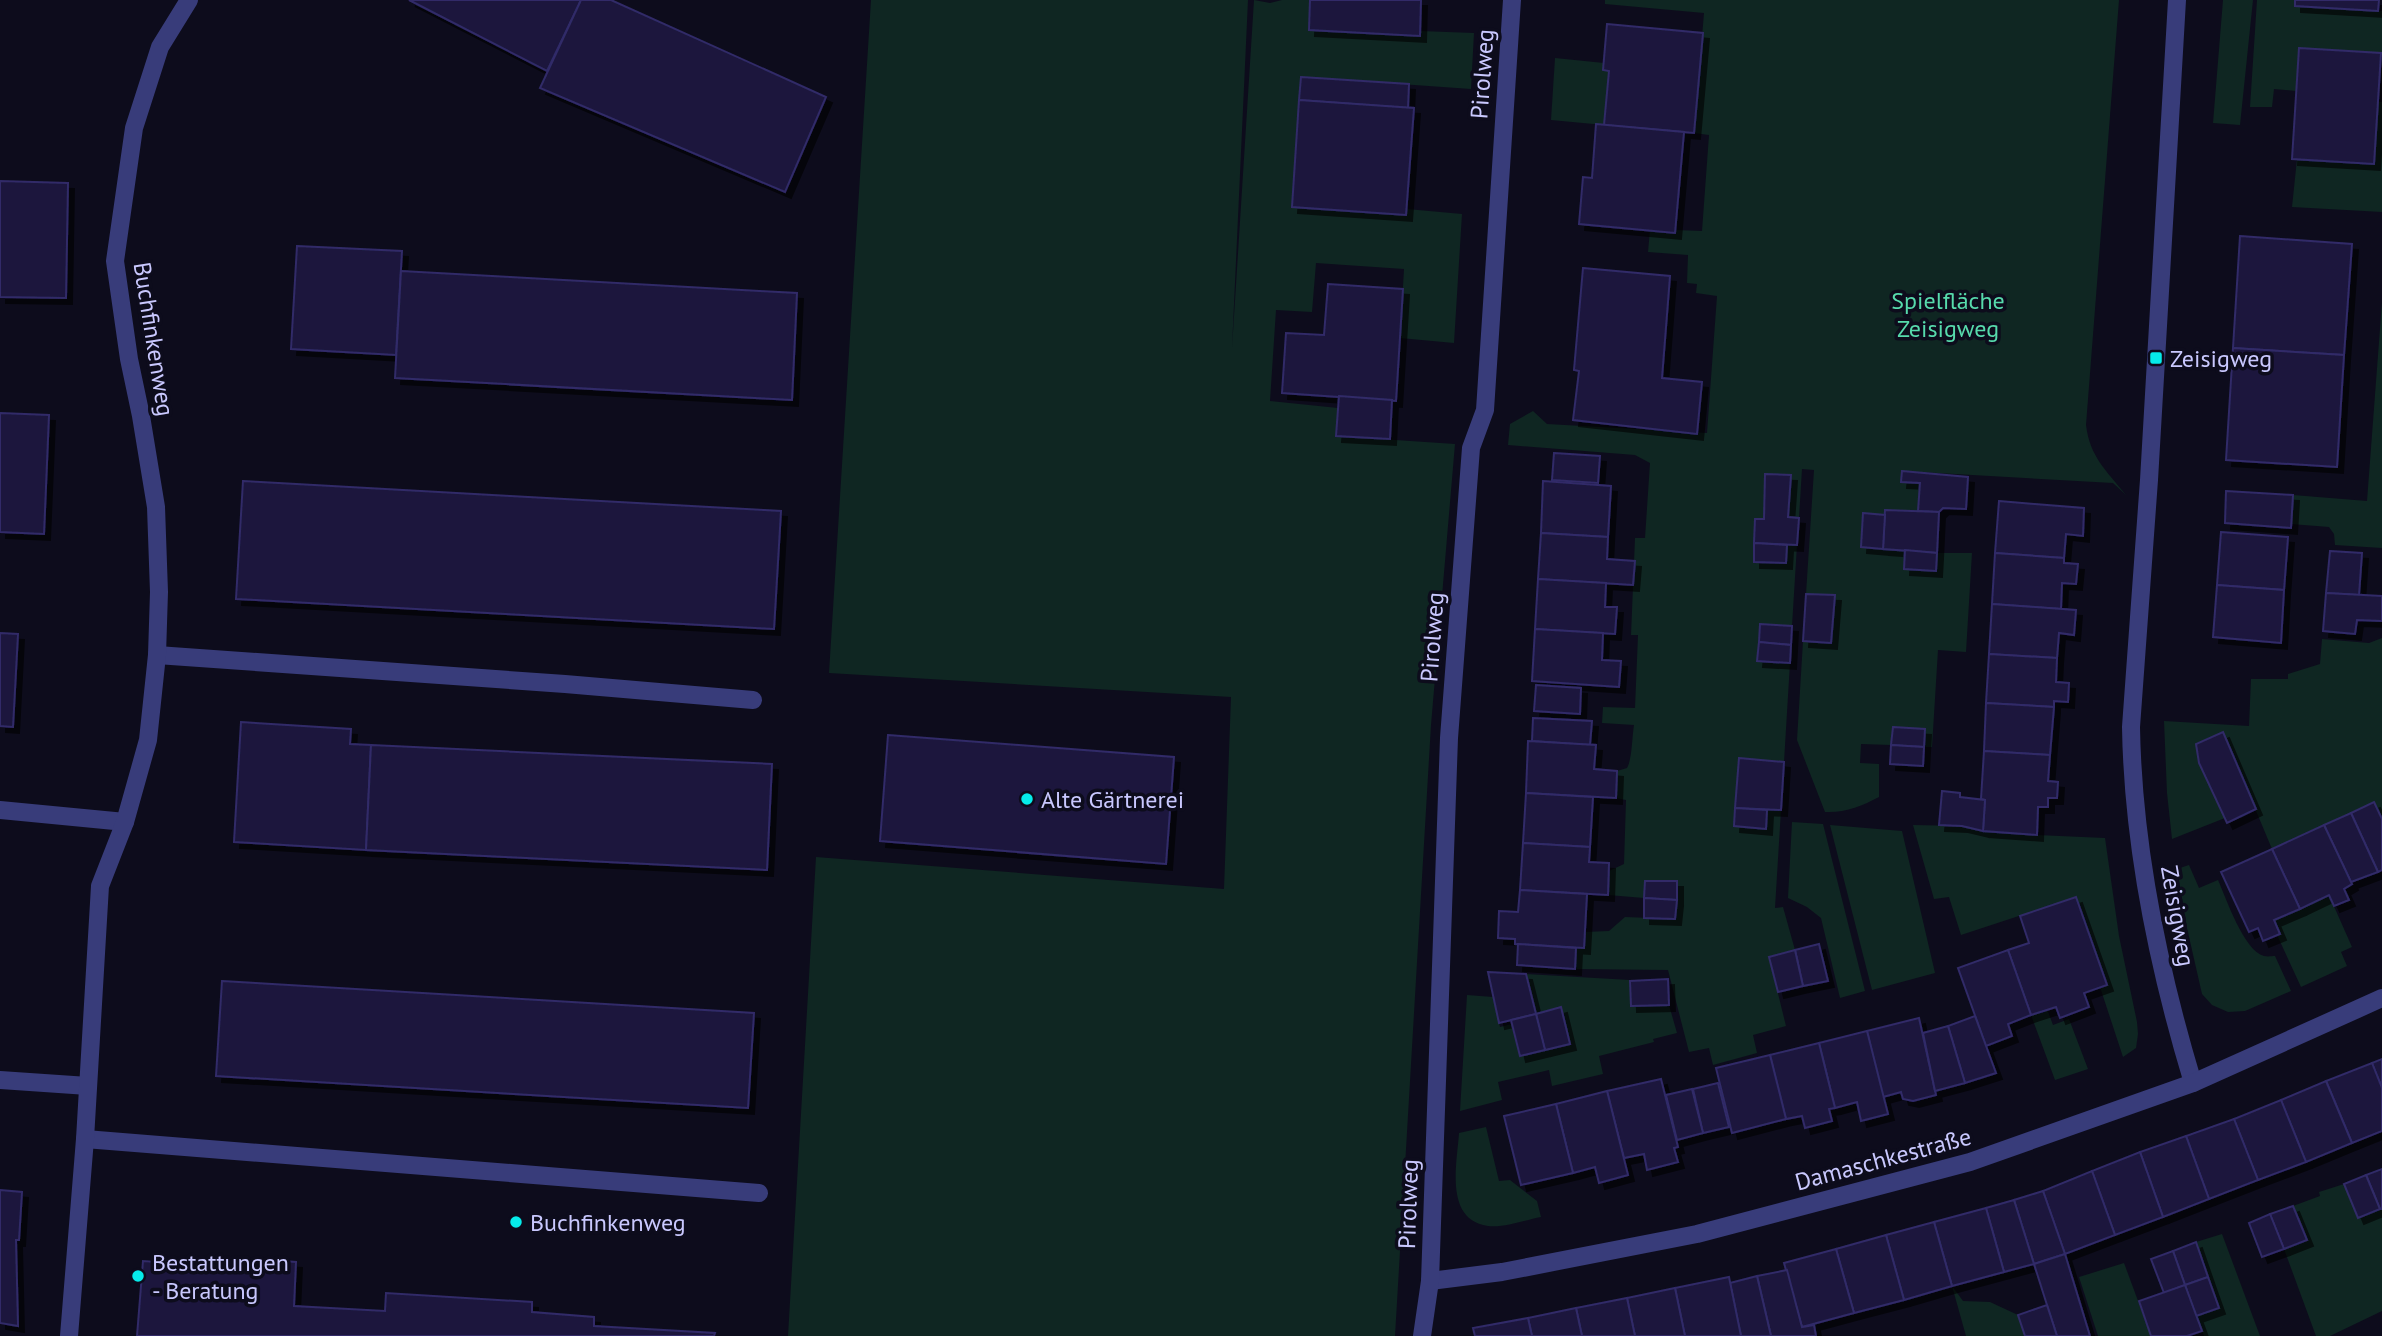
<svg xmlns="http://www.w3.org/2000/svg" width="2382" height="1336" font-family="'PT Sans',sans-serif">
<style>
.green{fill:#0f2622}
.building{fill:#1c183c;stroke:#302b68;stroke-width:2;filter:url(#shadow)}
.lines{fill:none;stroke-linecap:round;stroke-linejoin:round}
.minor{stroke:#383c7a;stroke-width:18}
.poi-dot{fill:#06ebea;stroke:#0d0c1c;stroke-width:2.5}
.labels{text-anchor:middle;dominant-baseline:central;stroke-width:7;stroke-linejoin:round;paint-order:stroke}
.street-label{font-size:24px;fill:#c9c8fe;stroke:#0d0c1c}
.park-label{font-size:24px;fill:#57daac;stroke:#0d0c1c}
.poi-label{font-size:24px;fill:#c9c8fe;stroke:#0d0c1c;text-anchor:start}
</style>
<defs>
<filter id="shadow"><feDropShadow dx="6" dy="6" stdDeviation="0" flood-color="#0009"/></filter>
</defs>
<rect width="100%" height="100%" fill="#0d0c1c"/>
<!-- green -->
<g class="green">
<path d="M871,0h377l-16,348 22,-348 16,3 12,-3h28l-1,30 110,6 1,-5 54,2 -3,56 -170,-12 -9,129 114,9 1,-6 55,5 -8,129 -54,-5 4,-69 -88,-6 -4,49 -36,-2 -6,91 68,7 -2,28 119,8 -24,281 -36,611h-607l28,-479 408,32 7,-192 -402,-24z"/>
<path d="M1605,0h514l-33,425c4,32 20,45 40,70l-13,-12 -211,-12v11l18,1 -2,28 -32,-1 -1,5 -22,-2 -2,34 44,3 -1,19 32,2 1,-18h35l-6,99 -28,-2 -6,97h-8l1,-18 -32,-2 -2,18 -30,-1 -1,19 19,1v33c-17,9 -34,16 -54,15l-28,-72 6,-99 28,2 4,-47 -29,-2 8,-124 -12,-1 -3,49 -11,-1 2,-42 -25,-1 -1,45h-9l-1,42 32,2 1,-18h10l-5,81 -32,-2 -3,36 33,3 -6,99 -45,-4 -5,68 32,3 1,-19h14l-6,98 8,-1 12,43 -26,7 17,69 -33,9 4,18 -44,12 -4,-17 -20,4 -21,-82 -93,-1 1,-21 8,-1 1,-15 24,-1 16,-14 50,2 2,-38h-32l-1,17 -36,-3 1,-24 15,-7 2,-64 -10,-2 1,-27 10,-3c5,-8 5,-31 7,-43l-32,-2 1,-16 32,1 3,-73h-7l4,-97h10l5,-75 -15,-8 -127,-10 2,-21 23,-13 14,13 160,9 10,-137 -21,-3 1,-9 -10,-1 1,-28 -40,-3 2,-22 25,3v-3l27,1 7,-96 -15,-2 10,-120 -99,-9z"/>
<path d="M2223,0h30l-13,125 -27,-2z"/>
<path d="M2257,0h38l1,6 86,5v42l-83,-5 -3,43 -22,-2 -2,18h-22z"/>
<path d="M1555,58l49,5 5,8 -5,54 -53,-5z"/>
<path d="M2378,102h4v110l-90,-5 5,-48 77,5z"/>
<path d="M2382,302v246l-47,-3 -1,-11 -5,-7 -38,-3 2,-29 74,6z"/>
<path d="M2382,638v181l-8,-17 -102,47 -49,-117 -26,11 2,20 26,55 -53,21 -5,-46 -3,-72 85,5 2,-47h37v-5l32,-10 2,-25 47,4z"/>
<path d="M1792,822l31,2 42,167 -25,7 -19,-80 -14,-11 -19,-9z"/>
<path d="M1830,825l72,6 33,142 -63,17z"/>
<path d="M1913,825l49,1 21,5 54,4 68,3 14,98 18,86 1,12 -2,14 -13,9 -23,-70 7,-2 -31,-88 -115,38 -12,-38 -15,2z"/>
<path d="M2189,865l10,23 19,-8c8,18 26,71 46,76 4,1 8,0 11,0l16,35 -46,20 -17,1 -16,-7 -10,-11 -15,-66 -10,-59z"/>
<path d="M2329,895l23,52 -11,5 6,14 -46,21 -24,-52 3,-1 -6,-14z"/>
<path d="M1526,974l104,6 1,26 38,-1 8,28 -24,6 1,3 -55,14 4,18 -51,12 -3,-16 -51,12 4,18 -42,11 7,-116 26,2 7,30 12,-3 8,32 50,-12 -9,-36 -25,6z"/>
<path d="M2047,1009l6,16 16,-6 19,50 -33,11 -24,-65z"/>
<path d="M1486,1127l13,54 11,-1 27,21 4,16c-16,3 -37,11 -53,9 -44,-6 -31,-62 -29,-93z"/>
<path d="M2344,1184l14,34 24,-9v102l-52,25h-14l-32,-87 23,-9 -14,-34 27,-10 -1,-4z"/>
<path d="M2222,1234l38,102h-56l-8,-20 23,-9 -23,-65z"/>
<path d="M2124,1263l27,73h-53l-19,-59z"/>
<path d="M1952,1286l11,15 27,1 28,13 7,21h-59z"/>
</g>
<!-- building -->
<g class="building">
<path d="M409,0h172l-34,71z"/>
<path d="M581,0h30l215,97 -41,95 -245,-104z"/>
<path d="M1310,0h111l-1,36 -111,-6z"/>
<path d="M2295,0h84l-1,11 -83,-5z"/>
<path d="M1607,24l96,9 -9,100 -90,-8 5,-54 -6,-1z"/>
<path d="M2299,48l82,5 -7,111 -82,-5z"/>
<path d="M1301,77l108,7 -1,24 -109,-8z"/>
<path d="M1299,100l115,8 -8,107 -114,-8z"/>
<path d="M1596,124l88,8 -9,101 -96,-9 4,-47 9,1z"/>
<path d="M0,181l68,2 -2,115 -66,-1z"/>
<path d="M2240,236l112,8 -8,111 -111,-7z"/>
<path d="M297,246l105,5 -6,104 -105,-6z"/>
<path d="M1583,268l87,8 -8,102 40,4 -5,52 -124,-14 6,-49 -5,-1z"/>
<path d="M401,271l396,22 -5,107 -397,-22z"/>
<path d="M1328,284l75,5 -7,112 -114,-8 4,-60 38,2z"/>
<path d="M2233,348l111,7 -7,112 -111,-7z"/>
<path d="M1339,396l53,4 -2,39 -54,-3z"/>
<path d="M0,413l49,2 -5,119 -44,-2z"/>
<path d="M1554,453l46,3 -2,27 -46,-3z"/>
<path d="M1902,471l66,6 -2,32 -23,-1 -4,4 -21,-1 2,-28 -19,-1z"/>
<path d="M1765,474l26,1 -3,42 11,1 -2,27 -43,-2 1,-24h9z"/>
<path d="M243,481l538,30 -7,118 -538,-30z"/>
<path d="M1543,481l68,5 -3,51 -67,-4z"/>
<path d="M2226,491l67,4 -2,33 -66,-5z"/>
<path d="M1999,501l85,7 -1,28 -17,-2 -2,24 -69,-5z"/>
<path d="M1885,510l54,2 -2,41 -54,-4z"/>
<path d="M1863,513l22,2 -2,34 -22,-2z"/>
<path d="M2221,532l67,5 -4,53 -67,-5z"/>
<path d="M1541,533l67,4 -1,22 28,2 -2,24 -95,-6z"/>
<path d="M1754,543l33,2 -1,18 -32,-1z"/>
<path d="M1905,550l32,3 -1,18 -32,-2z"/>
<path d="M2330,551l32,2 -3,42 -33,-2z"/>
<path d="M1995,553l69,5v5l14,1 -2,20 -14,-1 -1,26 -69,-5z"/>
<path d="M1538,579l68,4 -1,24h12l-2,27 -80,-5z"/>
<path d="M2217,585l67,5 -3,53 -68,-6z"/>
<path d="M2326,593l56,3v25l-25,-1 -2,14 -32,-3z"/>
<path d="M1806,594l29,1 -4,48 -28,-2z"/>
<path d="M1992,604l84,6 -2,25 -15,-2 -2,25 -68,-4z"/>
<path d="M1760,624l32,2 -1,19 -32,-3z"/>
<path d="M1535,629l68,4 -1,27 19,1 -2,26 -87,-6z"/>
<path d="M0,633l18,1 -5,93 -13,-1z"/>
<path d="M1759,642l32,3 -1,18 -33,-2z"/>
<path d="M1989,654l68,4 -1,24 13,1 -1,19 -14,-1v6l-68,-4z"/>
<path d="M1536,685l45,3 -1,26 -46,-3z"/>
<path d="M1986,703l68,4 -4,48 -66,-4z"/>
<path d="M1533,718l59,3 -2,24 -58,-4z"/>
<path d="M241,722l110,7 -1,15 21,1 -5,105 -132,-8z"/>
<path d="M1893,727l32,2 -1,18 -33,-2z"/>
<path d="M2223,732l33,77 -29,14 -28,-60 -3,-19z"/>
<path d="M888,735l286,22 -8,107 -286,-23z"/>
<path d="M1528,741l68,4 -2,24 23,2 -1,27 -90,-5z"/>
<path d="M371,745l401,19 -5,106 -401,-20z"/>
<path d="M1891,745l33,2 -1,19 -33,-2z"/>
<path d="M1984,751l66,4 -2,26 10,1 -1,16h-9v9h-10l-1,28 -54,-4 2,-31 -4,-1z"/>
<path d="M1739,758l45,4 -3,48 -46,-2z"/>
<path d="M1942,791l18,2v4l25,3 -2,31 -21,-5 -23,-1z"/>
<path d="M1526,793l67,4 -3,50 -67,-4z"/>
<path d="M2374,802l8,17v51l-4,2 -27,-59z"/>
<path d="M1735,808l32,2 -1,19 -32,-3z"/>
<path d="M2351,813l27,59 -27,10 -27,-57z"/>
<path d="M2324,825l28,59 -8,5 5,11 -15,6 -5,-11 -29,14 -28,-60z"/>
<path d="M1523,843l67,4 -1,15 20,1 -1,32 -88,-5z"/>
<path d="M2272,849l28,60 -26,11 6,14 -17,7 -5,-13 -9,4 -28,-60z"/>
<path d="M1645,881h32v19l-33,-2z"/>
<path d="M1520,890l67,4 -3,54 -69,-4v-5l-17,-1 1,-27 19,1z"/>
<path d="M2076,897l31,88 -23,8 5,14 -29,11 -4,-11 -25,8 -23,-65 21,-7 -9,-27z"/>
<path d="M1644,898l33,2 -2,19 -31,-1z"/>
<path d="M1518,944l58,4 -1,21 -58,-4z"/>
<path d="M1819,944l9,37 -25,5 -8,-36z"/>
<path d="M1795,950l8,36 -25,6 -9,-35z"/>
<path d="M2008,950l23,65 -23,9 4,12 -26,10 -28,-78z"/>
<path d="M1488,972l38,2 10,40 -37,9z"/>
<path d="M1668,979l1,26 -38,1 -1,-25z"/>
<path d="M222,981l532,32 -6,95 -532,-32z"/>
<path d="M1561,1007l9,37 -25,6 -9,-36z"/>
<path d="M1536,1014l9,36 -25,6 -9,-36z"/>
<path d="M1975,1016l21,57 -31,10 -17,-57z"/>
<path d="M1919,1018l17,77 -23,6 -10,-2 -2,-7 -18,5 -16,-66z"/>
<path d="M1948,1026l17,57 -30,8 -12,-58z"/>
<path d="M1867,1031l21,83 -27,7 -4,-19 -22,6 -16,-65z"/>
<path d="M1819,1043l16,65 -6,1 3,12 -27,7 -3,-12 -16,3 -16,-64z"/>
<path d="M1770,1055l16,64 -54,14 -16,-65z"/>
<path d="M2382,1059v29l-10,-25z"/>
<path d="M2372,1063l10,25v43l-30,12 -26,-62z"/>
<path d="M1661,1079l17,68 -4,1 4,14 -31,8 -3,-16 -20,4 -17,-67z"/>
<path d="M2326,1081l26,62 -46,19 -25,-62z"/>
<path d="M1718,1083l11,44 -26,6 -10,-44z"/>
<path d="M1692,1089l11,44 -26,7 -11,-45z"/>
<path d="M1607,1091l21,84 -29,8 -4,-16 -22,6 -17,-69z"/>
<path d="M2281,1100l25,62 -48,18 -24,-61z"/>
<path d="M1556,1104l17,69 -52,12 -17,-69z"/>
<path d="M2234,1119l24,61 -49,19 -23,-63z"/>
<path d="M2186,1136l23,63 -46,18 -23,-65z"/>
<path d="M2140,1152l23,65 -48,18 -23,-64z"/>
<path d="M2382,1169v40h-2l-14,-34z"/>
<path d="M2092,1171l23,64 -50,19 -22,-63z"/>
<path d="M2366,1175l14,34 -22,9 -14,-34z"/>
<path d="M0,1190l22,2 -3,48h-3l2,86 -18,-3z"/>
<path d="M2043,1191l22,63 -31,10 -20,-64z"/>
<path d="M2014,1200l20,64 -30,8 -18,-64z"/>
<path d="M2293,1206l14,34 -23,9 -14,-35z"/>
<path d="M1986,1208l18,64 -52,14 -18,-64z"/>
<path d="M2270,1214l14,35 -22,8 -13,-34z"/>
<path d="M1934,1222l18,64 -48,14 -18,-65z"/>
<path d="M1886,1235l18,65 -50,13 -18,-64z"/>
<path d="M2196,1242l12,35 -23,8 -12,-34z"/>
<path d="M1836,1249l18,64 -52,14 -18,-64z"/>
<path d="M2173,1251l12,34 -21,8 -13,-34z"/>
<path d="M2065,1254l25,82h-33l-10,-31 -13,-41z"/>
<path d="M268,1260l28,2 -2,44 91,5 1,-18 146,9v10l62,5v9l121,7 -1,3h-577l6,-75 125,9z"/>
<path d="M1787,1270l15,57 12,-2 2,11h-45l-14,-60z"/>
<path d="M1757,1276l14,60h-30l-11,-53z"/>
<path d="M1729,1277l12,59h-56l-10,-48z"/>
<path d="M2208,1277l11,31 -23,8 -11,-31z"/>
<path d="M2185,1285l17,46 -15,5h-36l-12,-35z"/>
<path d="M1675,1288l10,48h-50l-8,-38z"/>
<path d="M1627,1298l8,38h-53l-6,-28z"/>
<path d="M2047,1305l10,31h-32l-7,-21z"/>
<path d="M1576,1308l6,28h-50l-4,-18z"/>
<path d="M1528,1318l4,18h-57l-2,-8z"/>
</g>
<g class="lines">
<!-- minor -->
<g class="minor">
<path d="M2177,0l-28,480 -18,247c2,121 27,240 62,356"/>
<path d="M157,655l408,29 188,16"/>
<path d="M0,810l125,12"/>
<path d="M0,1080l88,6"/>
<path d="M85,1139l674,54"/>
<path d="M1430,1281l72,-9 195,-38 273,-72 223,-79 189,-85"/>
<path d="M69,1336l16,-197 15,-253 25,-64 23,-82 9,-85 2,-63 -3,-85 -15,-91 -12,-57 -14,-98 19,-133 26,-81 29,-47"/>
<path d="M1422,1336l8,-55 19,-543 22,-290 14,-38 27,-410"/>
</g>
</g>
<!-- markers -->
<g class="poi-dot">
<rect x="2149" y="351" width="14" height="14" rx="3.5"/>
<circle cx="1027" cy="799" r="7"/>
<circle cx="516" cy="1222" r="7"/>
<circle cx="138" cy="1276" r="7"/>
</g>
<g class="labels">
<!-- street labels -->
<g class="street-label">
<text transform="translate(1482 74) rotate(-86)">Pirolweg</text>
<text transform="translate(154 339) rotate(81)">Buchfinkenweg</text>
<text transform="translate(1432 637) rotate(-86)">Pirolweg</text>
<text transform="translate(2178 916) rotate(80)">Zeisigweg</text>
<text transform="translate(1883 1159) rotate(-15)">Damaschkestraße</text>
<text transform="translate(1408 1204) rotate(-88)">Pirolweg</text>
</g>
<!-- park labels -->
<g class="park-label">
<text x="1948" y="300">Spielfläche<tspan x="1948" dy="28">Zeisigweg</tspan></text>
</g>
<!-- poi labels -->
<g class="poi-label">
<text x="2170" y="358">Zeisigweg</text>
<text x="1041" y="799">Alte Gärtnerei</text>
<text x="530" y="1222">Buchfinkenweg</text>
<text x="152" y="1262">Bestattungen<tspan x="152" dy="28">- Beratung</tspan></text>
</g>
</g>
</svg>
